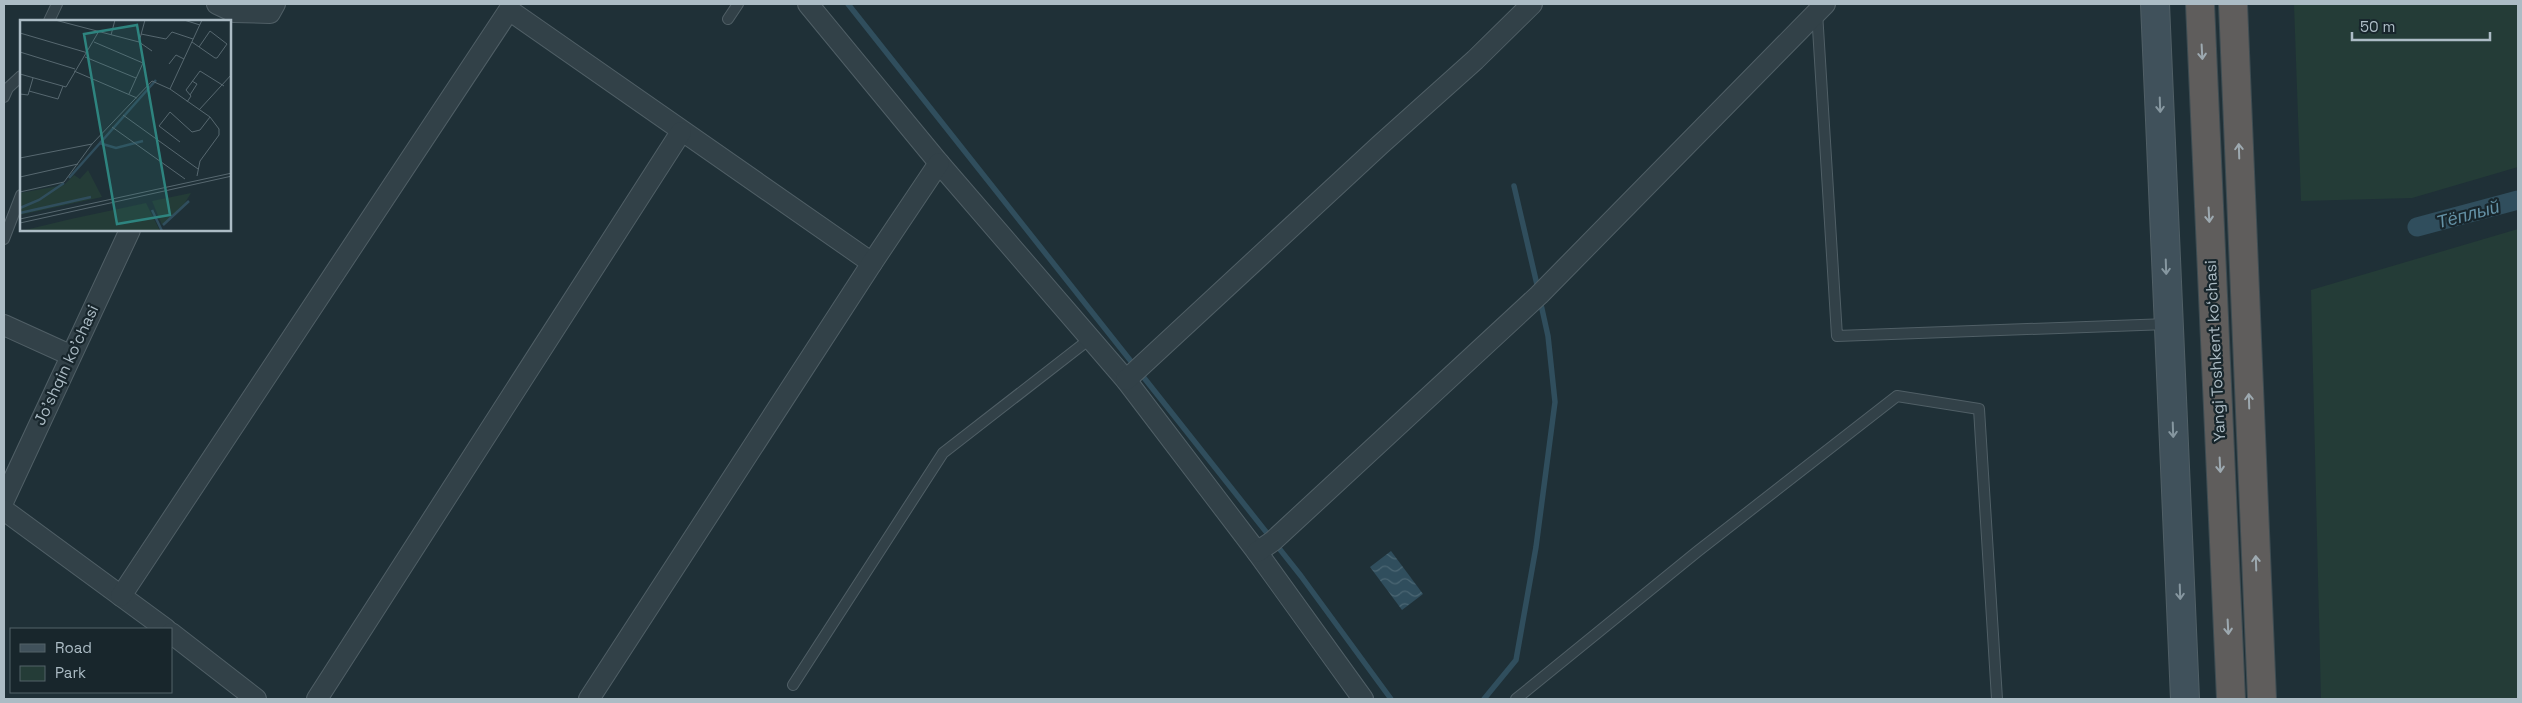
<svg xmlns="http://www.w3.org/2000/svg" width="2522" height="703" font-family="'Space Grotesk',sans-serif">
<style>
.green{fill:#243c37}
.water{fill:url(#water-waves)}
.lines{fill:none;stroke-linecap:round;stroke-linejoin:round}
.stream{stroke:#304e5d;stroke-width:5.5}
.canal{stroke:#304e5d;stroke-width:19}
.service-casing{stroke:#505f66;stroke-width:12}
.minor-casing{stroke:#505f66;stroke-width:22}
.secondary-casing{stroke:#505f66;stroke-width:30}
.trunk-casing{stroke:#3d4c52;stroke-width:30}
.service{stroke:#324148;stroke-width:10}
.minor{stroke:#324148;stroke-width:20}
.secondary{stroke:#40515b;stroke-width:28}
.trunk{stroke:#5f5d5c;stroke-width:28}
.oneway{stroke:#9da9b0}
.oneway2{stroke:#8697a0}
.labels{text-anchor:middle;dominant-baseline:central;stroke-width:4.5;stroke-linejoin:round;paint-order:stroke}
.street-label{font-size:16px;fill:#acbcc5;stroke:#18262c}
.water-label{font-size:18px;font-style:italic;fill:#6491a5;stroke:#18262c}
.inset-river{fill:none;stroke:#304e5d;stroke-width:2.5}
.inset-road{fill:none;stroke:#576870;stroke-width:1}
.view{fill:#2e847f;fill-opacity:0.15;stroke:#2e847f;stroke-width:2.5}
.inset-edge{fill:none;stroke:#acbcc5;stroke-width:2.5}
</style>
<defs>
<pattern id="water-waves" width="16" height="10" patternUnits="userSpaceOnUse" patternTransform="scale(1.25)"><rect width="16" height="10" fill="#304e5d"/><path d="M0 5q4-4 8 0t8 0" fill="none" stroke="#4b6673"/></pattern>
</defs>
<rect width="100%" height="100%" fill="#1f3037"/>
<!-- green -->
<g class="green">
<path d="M2294,4h224v163l-106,31 -111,3z"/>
<path d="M2518,229v470h-197l-10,-409z"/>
</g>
<!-- water -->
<path class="water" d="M1391,551l32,43 -21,16 -32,-43z"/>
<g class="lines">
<!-- stream -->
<g class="stream">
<path d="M848,4l453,572 90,123"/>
<path d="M1514,186l24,103"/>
<path d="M1484,699l32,-39 20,-113 19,-145 -7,-66 -8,-36"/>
</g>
<!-- canal -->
<path class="canal" d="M2417,227l101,-27"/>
<!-- service casing -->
<g class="service-casing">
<g id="service">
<path d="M1817,12l20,324 331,-12"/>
<path d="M728,19l10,-15"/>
<path d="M49,21l8,-17"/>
<path d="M4,97l4,-9 13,-12"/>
<path d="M4,239l17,-44"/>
<path d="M793,685l150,-232 148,-115"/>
<path d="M1516,699l182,-148 199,-155 82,13 18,290"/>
</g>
</g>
<!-- minor casing -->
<g class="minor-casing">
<g id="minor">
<path d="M217,4l17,8 36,1 5,-9"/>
<path d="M808,4l131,159 187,217 131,172 106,147"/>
<path d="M4,325l66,30"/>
<path d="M1126,380l254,-235 95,-85 57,-56"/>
<path d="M4,500l126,-270"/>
<path d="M4,510l162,119"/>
<path d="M1257,552l16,-11 266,-246 286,-291"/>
<path d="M121,596l388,-586 363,253"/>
<path d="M171,633l85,66"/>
<path d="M317,699l364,-567"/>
<path d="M589,699l283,-436 67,-100"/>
</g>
</g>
<!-- secondary casing -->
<g class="secondary-casing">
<path id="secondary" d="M2155,4l30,695"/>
</g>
<!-- trunk casing -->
<g class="trunk-casing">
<g id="trunk">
<path d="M2200,4l31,695"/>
<path d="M2233,4l29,695"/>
</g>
</g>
<!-- service -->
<use href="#service" class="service"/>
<!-- minor -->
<use href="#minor" class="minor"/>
<!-- secondary -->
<use href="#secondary" class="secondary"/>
<!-- trunk -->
<use href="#trunk" class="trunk"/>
</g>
<!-- one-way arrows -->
<defs><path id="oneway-shaft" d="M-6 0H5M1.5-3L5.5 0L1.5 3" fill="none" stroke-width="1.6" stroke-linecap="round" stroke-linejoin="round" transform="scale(1.25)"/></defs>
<g class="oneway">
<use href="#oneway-shaft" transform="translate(2202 52) rotate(87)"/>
<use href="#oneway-shaft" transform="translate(2239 151) rotate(-92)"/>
<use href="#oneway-shaft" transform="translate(2209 215) rotate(87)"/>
<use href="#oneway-shaft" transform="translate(2249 401) rotate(-92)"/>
<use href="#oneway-shaft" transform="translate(2220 465) rotate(87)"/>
<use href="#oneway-shaft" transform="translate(2256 563) rotate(-92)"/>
<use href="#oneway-shaft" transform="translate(2228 627) rotate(87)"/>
</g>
<g class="oneway2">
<use href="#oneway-shaft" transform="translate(2160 105) rotate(88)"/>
<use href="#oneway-shaft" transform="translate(2166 267) rotate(88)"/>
<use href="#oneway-shaft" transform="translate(2173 430) rotate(88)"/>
<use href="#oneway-shaft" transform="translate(2180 592) rotate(88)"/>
</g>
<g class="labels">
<!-- street labels -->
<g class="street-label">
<text transform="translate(2215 351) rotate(-93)">Yangi Toshkent ko‘chasi</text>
<text transform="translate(66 365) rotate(-65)">Joʼshqin koʼchasi</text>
</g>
<!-- water labels -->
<g class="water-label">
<text transform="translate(2468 214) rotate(-15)">Тёплый</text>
</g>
</g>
<!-- overview -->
<g transform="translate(20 20)">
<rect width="211" height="211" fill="#1f3037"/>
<path d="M68,150l14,27 -82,18v-22l44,-8 10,-10 6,4zM171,173l-10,16 -19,16 -10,-24zM126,183l14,28h-139l50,-12z" fill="#243c37"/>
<path class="inset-river" d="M79,123l17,5 27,-7M49,158l87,-98M0,188l19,-8 25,-17M132,190l10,21M0,193l71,-16M143,205l26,-24"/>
<path class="inset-road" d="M35,0l84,22 13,9M164,0l16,5M0,13l68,20M121,14l25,5 6,-7 21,7M91,15l4,-15M74,22l49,21 -14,31M119,22l6,-22M172,22l23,16h2l10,-14 -17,-13 -11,16M0,32l55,17M65,37l51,21M149,44l7,-9 8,4M54,51l63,27M0,54l46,13 33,-56M9,71l29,8 5,-13M0,74l8,1 5,-17M170,75l7,-11 -5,-3M167,82l4,-6 -5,-6 14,-19 24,15M179,90l33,-36M103,95l75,54M92,107l73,52M160,122l-21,-16 11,-14 22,20 8,-2 10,-13M0,138l72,-14 60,-63 18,8M177,156l3,-15 19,-26v-6l-9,-12 -40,-28 32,-69M0,157l58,-13M0,172l44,-10 28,-38M0,199l212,-46M0,203l212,-47"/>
<path class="view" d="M117,5l33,190 -53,9 -33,-190z"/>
<rect width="211" height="211" class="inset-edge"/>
</g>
<!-- border -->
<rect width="2522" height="703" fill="none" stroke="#acbcc5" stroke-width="10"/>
<!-- legend -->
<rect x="10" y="628" width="162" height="65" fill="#18262c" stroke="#536269"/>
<rect x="20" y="644" width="25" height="8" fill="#40515b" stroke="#536269"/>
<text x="55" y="653" font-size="15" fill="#acbcc5">Road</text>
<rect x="20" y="666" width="25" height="15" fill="#243c37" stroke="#536269"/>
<text x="55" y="678" font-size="15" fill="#acbcc5">Park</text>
<!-- scale -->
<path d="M2352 32v8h138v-8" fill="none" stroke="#acbcc5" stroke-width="2.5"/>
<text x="2360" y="32" font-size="15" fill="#acbcc5" stroke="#18262c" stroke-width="4" paint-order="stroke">50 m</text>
</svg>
